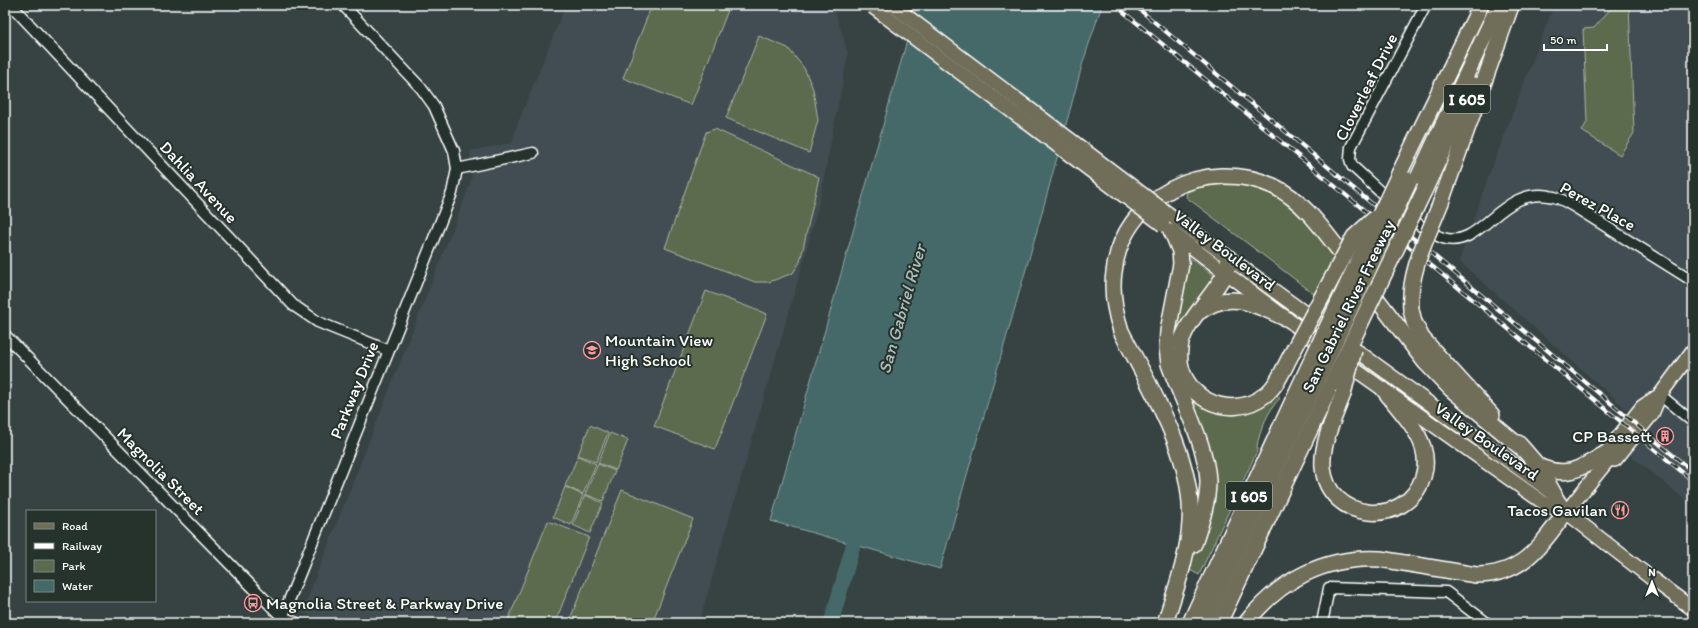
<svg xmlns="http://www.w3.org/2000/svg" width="1698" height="628" font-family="Itim,sans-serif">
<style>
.built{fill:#434e52}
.green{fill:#5b6b4d;stroke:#adb5a6}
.water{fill:#446967;stroke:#8fa5a4}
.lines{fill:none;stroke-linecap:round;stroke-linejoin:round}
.river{stroke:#446967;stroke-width:15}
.minor-casing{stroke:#fff;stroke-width:13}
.major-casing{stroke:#fff;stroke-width:16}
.highway-casing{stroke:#fff;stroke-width:18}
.minor{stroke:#26332d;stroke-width:10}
.major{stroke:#706e59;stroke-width:13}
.highway{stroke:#706e59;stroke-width:15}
.rail-casing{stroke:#fff;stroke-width:4}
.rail{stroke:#26332d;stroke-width:2.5;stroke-dasharray:8;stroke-linecap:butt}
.major-bridge-casing{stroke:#fff;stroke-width:16;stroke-linecap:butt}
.highway-bridge-casing{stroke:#fff;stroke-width:18;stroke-linecap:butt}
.major-bridge{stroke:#706e59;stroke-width:13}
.highway-bridge{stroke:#706e59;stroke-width:15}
.labels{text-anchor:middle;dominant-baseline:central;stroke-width:4;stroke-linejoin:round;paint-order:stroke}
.shield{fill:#26332d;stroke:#bec2c0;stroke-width:1}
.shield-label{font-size:16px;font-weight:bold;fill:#fff}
.street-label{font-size:17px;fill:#fff;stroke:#26332d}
.poi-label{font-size:17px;fill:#fff;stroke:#26332d;text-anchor:start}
.water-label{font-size:18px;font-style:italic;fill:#abbcbb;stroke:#26332d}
</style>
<rect width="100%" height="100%" fill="#374343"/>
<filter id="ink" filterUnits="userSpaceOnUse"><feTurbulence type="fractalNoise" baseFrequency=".025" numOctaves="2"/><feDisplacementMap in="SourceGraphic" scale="8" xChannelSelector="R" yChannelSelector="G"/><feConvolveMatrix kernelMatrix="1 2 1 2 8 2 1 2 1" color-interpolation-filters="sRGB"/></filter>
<g filter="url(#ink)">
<!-- built -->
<g class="built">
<path d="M566,5h267l15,49 -29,148 -15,57 -105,364h-370l-27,-11 166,-422 4,-14 -2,-25 42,-8 4,-15z"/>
<path d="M1554,5h139v501l-84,-68 20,-27 -170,-150 29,-83z"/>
</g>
<!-- green -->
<g class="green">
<path d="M652,5h78l-39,100 -68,-27z"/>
<path d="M1618,5h11l5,128 -14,22 -38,-24 5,-9 -4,-93 11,-1 18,-21 5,1z"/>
<path d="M759,36l29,12 16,20 9,21 5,31 -9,33 -83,-35z"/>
<path d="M715,129l104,48 -19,85 -7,11 -24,9h-14l-90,-34 41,-116z"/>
<path d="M1218,185c11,0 25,-2 37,0 35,6 63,50 84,76l-22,35 -131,-99 1,-5 14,-5z"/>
<path d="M1185,254l31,23 -40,84 40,48 68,-25 -7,11 3,3c-11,11 -21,33 -23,49l1,2 -59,126 -11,-6 25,-61 -2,-4 -39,-155z"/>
<path d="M706,291l61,23 -52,135 -61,-23z"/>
<path d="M590,425l18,8 -12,29 -18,-7z"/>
<path d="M610,433l18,7 -12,30 -18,-7z"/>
<path d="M578,456l18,8 -13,30 -18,-8z"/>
<path d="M598,464l17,7 -12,30 -18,-7z"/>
<path d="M565,487l18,8 -12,30 -18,-8z"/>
<path d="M622,490l71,29 -41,104h-72l-10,-4z"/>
<path d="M585,495l18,8 -13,30 -17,-8z"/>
<path d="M548,521l41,16 -34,86h-48z"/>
</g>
<!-- water -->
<path class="water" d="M917,5h185l-19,57 -43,158 -100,349 -169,-48z"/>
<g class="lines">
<!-- river -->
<path class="river" d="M831,623l28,-98"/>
<!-- minor casing -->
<g class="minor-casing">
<g id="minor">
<path d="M11,5l282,300 25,17 69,28"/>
<path d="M1426,5l-75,142 -1,12 2,7c23,20 64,63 91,72 39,13 58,-55 111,-41 9,2 17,8 24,12l115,72"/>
<path d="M457,169l76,-16"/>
<path d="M5,335l277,282 15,6"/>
<path d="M1660,395l33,27"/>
<path d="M280,623l172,-430 5,-24 -3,-18 -20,-45 -13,-18 -78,-83"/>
<path d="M1322,623l7,-35 117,4 41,31"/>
</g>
</g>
<!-- major casing -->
<g class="major-casing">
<g id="major">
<path d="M1170,215l384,279 12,18 85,66 42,31"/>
<path d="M1170,231l157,118"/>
<path d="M1343,361l205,145 18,6"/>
<path d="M1609,459l6,1 37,-46 8,-19 33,-45"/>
<path d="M1609,459l-3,-6 36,-46 18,-12"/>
<path d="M1566,512l43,-53"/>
</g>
</g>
<!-- highway casing -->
<g class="highway-casing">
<g id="highway">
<path d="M1400,172l81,-167"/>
<path d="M1415,184l84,-179"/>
<path d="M1424,191l50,-106"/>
<path d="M1441,202l70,-196"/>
<path d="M1172,232l8,19 1,13 -13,67 -1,17 2,16c12,34 38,83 39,117 0,22 -7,42 -14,63"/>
<path d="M1228,257c5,24 -46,61 -48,92 -5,46 48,75 85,46 12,-9 19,-27 26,-40"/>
<path d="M1367,286l58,76 26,27 74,62"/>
<path d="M1411,309l3,13 8,16 70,77"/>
<path d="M1199,312c31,-23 55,-8 86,6"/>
<path d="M1343,394c-8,22 -22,49 -20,73 4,54 83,63 100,10 3,-9 3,-20 0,-30 -7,-21 -26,-40 -39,-57"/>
<path d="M1518,443l20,23 16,28"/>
<path d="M1538,466c29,13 44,2 68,-13"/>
<path d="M1165,623c10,-32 23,-66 25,-100 5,-65 -40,-135 -69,-192 -6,-19 -10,-39 -7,-59 8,-76 92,-116 159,-86 33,15 56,52 78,80"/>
<path d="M1190,623l118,-255"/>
<path d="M1203,623l116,-247"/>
<path d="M1219,623l112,-238"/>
<path d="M1246,623c33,-43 79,-67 134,-64l96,16c47,0 64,-29 90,-63"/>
</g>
</g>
<!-- minor -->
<use href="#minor" class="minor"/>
<!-- major -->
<use href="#major" class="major"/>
<!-- highway -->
<use href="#highway" class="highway"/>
<!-- rail casing -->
<g class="rail-casing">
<g id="rail">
<path d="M1115,5l578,476"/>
<path d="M1134,5l559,467"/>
</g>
</g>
<!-- rail -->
<use href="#rail" class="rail"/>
<!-- major-bridge casing -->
<g class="major-bridge-casing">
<g id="major-bridge">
<path d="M892,5l278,210"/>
<path d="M873,7l290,218"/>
</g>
</g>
<!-- highway-bridge casing -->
<g class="highway-bridge-casing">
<g id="highway-bridge">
<path d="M1411,309c-3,-37 17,-73 30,-107"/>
<path d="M1291,355l63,-118 21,-19"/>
<path d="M1308,368l92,-196"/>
<path d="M1319,376l91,-196"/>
<path d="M1331,385l93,-194"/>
<path d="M1343,394l11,-44"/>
</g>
</g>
<!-- major-bridge -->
<use href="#major-bridge" class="major-bridge"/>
<!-- highway-bridge -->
<use href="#highway-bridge" class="highway-bridge"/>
</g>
</g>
<!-- icons -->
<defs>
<g id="school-ring" transform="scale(0.9)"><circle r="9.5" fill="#26332d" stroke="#ff9aa2" stroke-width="1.5"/><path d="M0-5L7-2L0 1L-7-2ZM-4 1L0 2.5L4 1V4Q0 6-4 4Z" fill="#ff9aa2"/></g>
<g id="building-ring" transform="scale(0.9)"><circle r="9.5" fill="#26332d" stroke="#ff9aa2" stroke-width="1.5"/><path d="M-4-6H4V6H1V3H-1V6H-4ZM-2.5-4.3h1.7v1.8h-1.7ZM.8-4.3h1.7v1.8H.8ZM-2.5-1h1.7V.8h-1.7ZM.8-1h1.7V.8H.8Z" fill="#ff9aa2"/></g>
<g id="restaurant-ring" transform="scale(0.9)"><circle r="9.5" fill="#26332d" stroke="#ff9aa2" stroke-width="1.5"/><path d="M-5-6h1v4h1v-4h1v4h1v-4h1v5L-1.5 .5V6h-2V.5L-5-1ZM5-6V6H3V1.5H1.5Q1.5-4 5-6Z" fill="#ff9aa2"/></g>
<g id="bus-ring" transform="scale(0.9)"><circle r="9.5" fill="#26332d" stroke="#ff9aa2" stroke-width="1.5"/><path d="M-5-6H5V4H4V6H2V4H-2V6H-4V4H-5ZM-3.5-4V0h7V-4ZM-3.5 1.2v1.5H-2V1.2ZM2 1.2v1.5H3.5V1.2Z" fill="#ff9aa2"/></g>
</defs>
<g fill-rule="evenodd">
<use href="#school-ring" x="592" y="350"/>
<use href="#building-ring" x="1665" y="436"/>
<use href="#restaurant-ring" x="1620" y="510"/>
<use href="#bus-ring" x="253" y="603"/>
</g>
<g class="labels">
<!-- shield labels -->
<g class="shield">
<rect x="1444" y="85" width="46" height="28" rx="3"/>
<rect x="1226" y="482" width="46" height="28" rx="3"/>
</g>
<g class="shield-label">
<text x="1467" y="99">I 605</text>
<text x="1249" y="496">I 605</text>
</g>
<!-- street labels -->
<g class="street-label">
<text transform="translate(1366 87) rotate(-63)">Cloverleaf Drive</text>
<text transform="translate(199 182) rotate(47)">Dahlia Avenue</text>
<text transform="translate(1598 206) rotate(29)">Perez Place</text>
<text transform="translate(1225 250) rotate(37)">Valley Boulevard</text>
<text transform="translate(1348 306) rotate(-64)">San Gabriel River Freeway</text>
<text transform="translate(354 390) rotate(-68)">Parkway Drive</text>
<text transform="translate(1487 441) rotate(35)">Valley Boulevard</text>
<text transform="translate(161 471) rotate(45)">Magnolia Street</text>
</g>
<!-- poi labels -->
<g class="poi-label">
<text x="605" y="340">Mountain View<tspan x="605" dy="20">High School</tspan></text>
<text x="1652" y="436" text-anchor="end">CP Bassett</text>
<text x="1607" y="510" text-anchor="end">Tacos Gavilan</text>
<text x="266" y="603">Magnolia Street &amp; Parkway Drive</text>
</g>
<!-- water labels -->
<g class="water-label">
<text transform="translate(902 309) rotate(-74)">San Gabriel River</text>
</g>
</g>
<!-- margin -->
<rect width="1698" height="628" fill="none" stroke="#26332d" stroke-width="20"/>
<rect x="10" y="10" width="1678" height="608" fill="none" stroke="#fff" stroke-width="1.5" filter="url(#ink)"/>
<!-- legend -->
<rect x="26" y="510" width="130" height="92" fill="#26332d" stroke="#7d8581"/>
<rect x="34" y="523" width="20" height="6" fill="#706e59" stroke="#7d8581"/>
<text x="62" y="530" font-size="12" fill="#ffffff">Road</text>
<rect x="34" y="543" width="20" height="6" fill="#ffffff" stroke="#7d8581"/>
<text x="62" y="550" font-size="12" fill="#ffffff">Railway</text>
<rect x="34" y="560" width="20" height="12" fill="#5b6b4d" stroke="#7d8581"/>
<text x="62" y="570" font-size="12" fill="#ffffff">Park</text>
<rect x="34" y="580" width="20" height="12" fill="#446967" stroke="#7d8581"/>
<text x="62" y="590" font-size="12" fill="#ffffff">Water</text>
<!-- north arrow -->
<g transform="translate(1652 582)" stroke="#26332d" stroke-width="3" paint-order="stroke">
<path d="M0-3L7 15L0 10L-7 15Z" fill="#ffffff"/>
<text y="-6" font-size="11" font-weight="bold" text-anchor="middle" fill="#ffffff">N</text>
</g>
<!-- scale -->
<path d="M1544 44v6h63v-6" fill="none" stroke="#ffffff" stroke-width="2"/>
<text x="1550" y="44" font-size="12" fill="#ffffff" stroke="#26332d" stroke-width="3" paint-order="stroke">50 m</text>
</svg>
